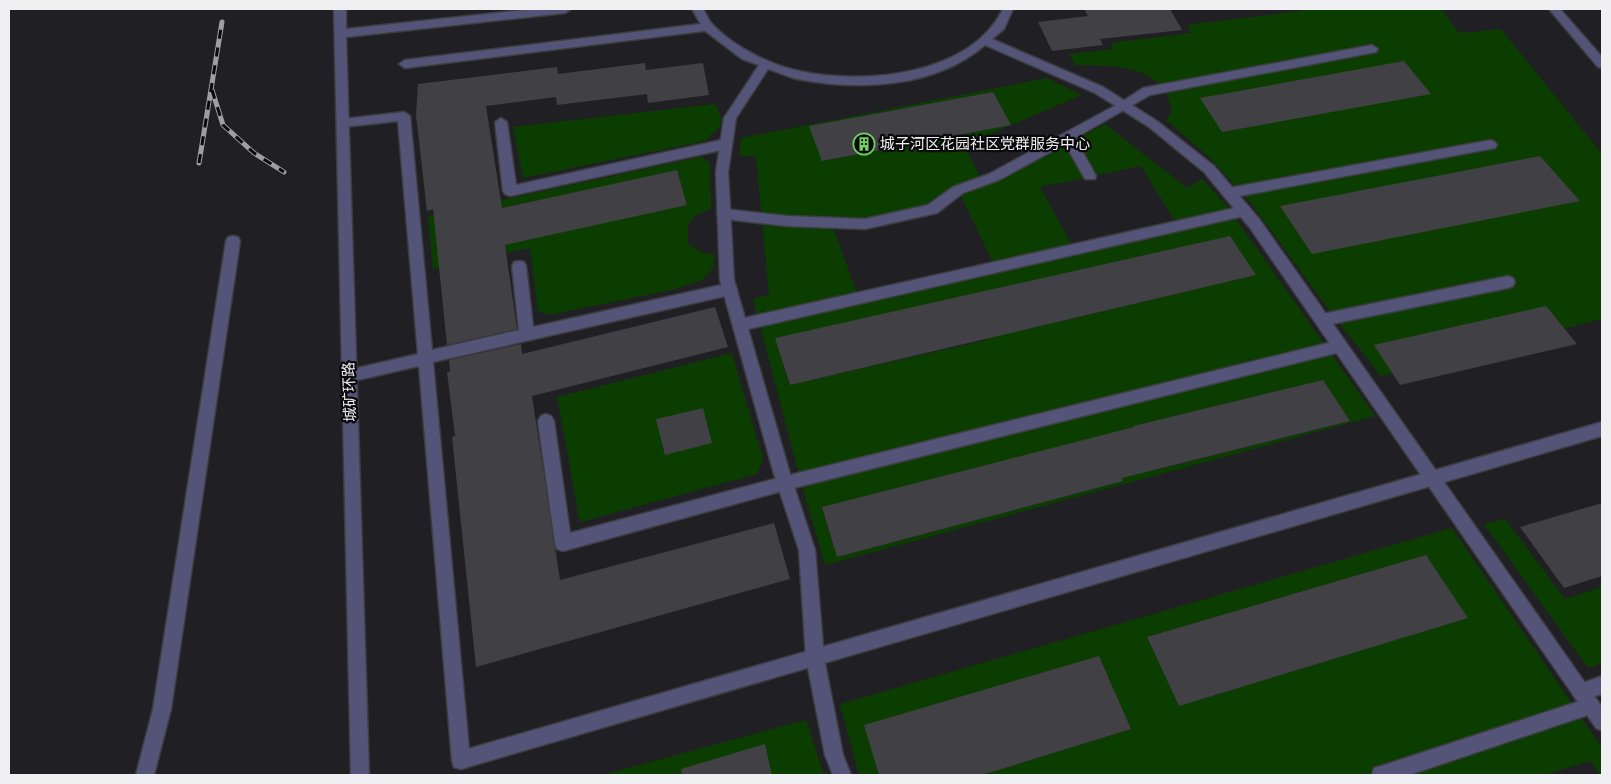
<svg xmlns="http://www.w3.org/2000/svg" width="1611" height="784" font-family="'Alegreya Sans','Noto Sans SC',sans-serif">
<style>
.green{fill:#0b3d01;fill-rule:evenodd}
.building{fill:#404045}
.lines{fill:none;stroke-linecap:round;stroke-linejoin:round}
.service-casing{stroke:#3d3d41;stroke-width:3}
.pedestrian-casing{stroke:#3d3d41;stroke-width:3}
.minor-casing{stroke:#3d3d41;stroke-width:3}
.tertiary-casing{stroke:#3d3d41;stroke-width:3}
.service{fill:#535477;fill-rule:evenodd}
.pedestrian{fill:#535477;fill-rule:evenodd}
.minor{fill:#535477;fill-rule:evenodd}
.tertiary{fill:#535477;fill-rule:evenodd}
.rail-casing{stroke:#9f9fa2;stroke-width:5}
.rail{stroke:#0a0a0c;stroke-width:3;stroke-dasharray:9;stroke-linecap:butt}
.labels{text-anchor:middle;dominant-baseline:central;stroke-width:4.5;stroke-linejoin:round;paint-order:stroke}
.poi-label{font-size:15px;fill:#f0f0f3;stroke:#0a0a0c;text-anchor:start}
.street-label{font-size:15px;fill:#f0f0f3;stroke:#0a0a0c}
</style>
<rect width="100%" height="100%" fill="#202024"/>
<!-- green -->
<g class="green">
<path d="M1300,9h141l18,24 42,-4 101,125v165l-221,57 -52,-66 -79,-108 -41,-45 -43,-37 6,-8c-7,-49 -59,-46 -97,-47l-6,-11 44,-5 -2,-6 80,-10 -4,-8 114,-14z"/>
<path d="M1047,78l35,17 -118,50 21,42 120,-63 82,64 15,-9 24,26 149,211 -550,149 -23,-79 -49,-187 16,-4 -13,-138 -17,-1 2,-18zM993,92l17,33 -187,36 -13,-34zM1141,166l37,60 -104,23 -34,-62zM958,190l39,81 -138,27 -28,-75 34,1 67,-15zM1255,275l-235,56 -20,-42zM968,295l19,45 -198,45 -13,-46zM1323,380l27,41 -194,49 -23,-44zM1100,436l23,45 -286,76 -15,-50z"/>
<path d="M715,104l7,17 -4,8 -13,12 -182,37 -10,-51z"/>
<path d="M700,157l7,3 3,4 1,45c-23,8 -25,13 -22,36l15,8 11,2 -2,13 -11,12 -26,9 -127,26 -11,-4 -8,-63 -97,21 -5,-53zM677,171l10,34 -252,17z"/>
<path d="M732,353l31,106 -6,15 -177,48 -23,-125z"/>
<path d="M1505,519l60,80 37,-12v76l-14,5 -104,-144z"/>
<path d="M1452,528l150,220v27h-2l-10,-14 -46,14h-562l149,-46 -32,-73 -234,69 14,50h-20l-19,-71zM1426,555l41,63 -288,88 -32,-69z"/>
<path d="M806,720l18,55h-222z"/>
</g>
<!-- building -->
<g class="building">
<path d="M1084,9h86l12,21 -82,9 3,6 -51,6 -14,-29 50,-6z"/>
<path d="M1404,61l27,33 -209,38 -22,-34z"/>
<path d="M645,63l1,7 57,-7 6,32 -61,8 -1,-9 -90,11 -1,-8 -70,9 16,102 175,-38 10,35 -182,40 12,84 -70,16 -14,-136 -6,2 -11,-96 2,-31 139,-17 1,7z"/>
<path d="M993,92l18,33 -189,36 -13,-35z"/>
<path d="M1540,156l40,45 -268,53 -32,-48z"/>
<path d="M1230,236l26,39 -466,110 -15,-47z"/>
<path d="M1546,306l31,38 -177,41 -26,-40z"/>
<path d="M715,307l13,40 -196,49 28,184 214,-57 16,56 -314,88 -24,-230 3,-1 -8,-64h3l-1,-12 72,-16 1,10z"/>
<path d="M1323,380l27,41 -228,57 1,3 -286,76 -15,-50 312,-80 -1,-1z"/>
<path d="M703,408l9,35 -47,12 -9,-36z"/>
<path d="M1602,503v73l-38,12 -44,-61z"/>
<path d="M1426,555l42,63 -289,88 -32,-69z"/>
<path d="M1099,656l32,73 -149,46h-103l-15,-50z"/>
<path d="M765,744l7,31h-90l-1,-6z"/>
</g>
<g class="lines">
<!-- service casing -->
<g class="service-casing">
<g id="service">
<path d="M708,23l4,1 2,3 -2,3 -307,38 -6,-4 6,-4z"/>
<path d="M1372,45l6,4 -2,3 -226,43 -75,43 21,38 -1,3h-10l-20,-35 -66,36 -36,13 -26,20 -72,16 -78,-3 -63,-7 -5,-1 -2,-4 2,-4 5,-1 63,7 78,3 63,-14 25,-18 36,-13 131,-71 23,-15z"/>
<path d="M404,112l6,4 22,234 87,-20 -7,-64 2,-4 5,-1 5,1 2,4 7,61 197,-44 5,2 2,4 -2,4 -5,2 -297,67 37,398 -2,7 -7,2 -7,-2 -2,-7 -33,-394 -70,16 -5,-2 -2,-4 2,-4 5,-2 69,-16 -20,-233 -55,6 -6,-4 6,-4z"/>
<path d="M501,118l6,4 9,63 210,-46 4,2 2,3 -2,3 -4,2 -216,47 -5,-2 -2,-3 -8,-69z"/>
<path d="M1491,140l4,2 2,3 -2,3 -266,50 -5,-2 -2,-3 2,-3 5,-2z"/>
<path d="M1244,206l5,1 2,4 -2,4 -5,1 -504,115 -5,-2 -2,-4 2,-4 5,-2z"/>
<path d="M233,236l5,1 2,4 -69,468 -17,66h-18l17,-66 73,-468 2,-4z"/>
<path d="M1508,276l5,2 2,4 -2,4 -5,2 -186,38 -5,-2 -2,-4 2,-4 5,-2z"/>
<path d="M1340,340l5,2 2,4 -2,4 -5,2 -554,138 -223,61 -6,-2 -2,-6 -17,-122 3,-5 5,-2 5,2 3,5 16,112 216,-57z"/>
<path d="M1602,676v18l-10,3 5,3 3,6 -3,6 -188,63h-37l2,-7 7,-2 199,-65 -5,-3 -3,-6 3,-6z"/>
</g>
</g>
<!-- pedestrian casing -->
<g class="pedestrian-casing">
<path id="pedestrian" d="M1602,422v14l-1141,333 -7,-2 -2,-7 2,-7 7,-2z"/>
</g>
<!-- minor casing -->
<g class="minor-casing">
<path id="minor" d="M692,9h11c3,5 6,12 10,16 20,21 57,40 86,46 65,14 171,5 204,-62h10l-9,20 -12,10 111,48 54,34 57,45 46,54 342,487v24l-6,-3 -346,-500 -46,-56 -55,-45 -54,-34 -110,-48c-50,43 -126,46 -188,34 -9,-2 -19,-7 -29,-10l-32,49 -8,54 6,108 56,194 25,76 9,108 19,97 8,20h-18l-8,-20 -19,-97 -7,-108 -25,-76 -54,-194 -4,-108 8,-54 35,-53 -17,-6 -38,-29z"/>
</g>
<!-- tertiary casing -->
<g class="tertiary-casing">
<g id="tertiary">
<path d="M334,9h12v20l188,-20h37l-6,4 -219,24 23,738h-18z"/>
<path d="M1549,9h11l42,48v11l-4,-1z"/>
</g>
</g>
<!-- service -->
<use href="#service" class="service"/>
<!-- pedestrian -->
<use href="#pedestrian" class="pedestrian"/>
<!-- minor -->
<use href="#minor" class="minor"/>
<!-- tertiary -->
<use href="#tertiary" class="tertiary"/>
<!-- rail casing -->
<g class="rail-casing">
<g id="rail">
<path d="M212,90l11,35 31,28 30,19"/>
<path d="M199,163l23,-141"/>
</g>
</g>
<!-- rail -->
<use href="#rail" class="rail"/>
</g>
<!-- icons -->
<defs>
<g id="building-ring" transform="scale(1.125)"><circle r="9.5" fill="#0a0a0c" stroke="#70d35f" stroke-width="1.5"/><path d="M-4-6H4V6H1V3H-1V6H-4ZM-2.5-4.3h1.7v1.8h-1.7ZM.8-4.3h1.7v1.8H.8ZM-2.5-1h1.7V.8h-1.7ZM.8-1h1.7V.8H.8Z" fill="#70d35f"/></g>
</defs>
<g fill-rule="evenodd">
<use href="#building-ring" x="864" y="144"/>
</g>
<g class="labels">
<!-- poi labels -->
<g class="poi-label">
<text x="880" y="144">城子河区花园社区党群服务中心</text>
</g>
<!-- street labels -->
<g class="street-label">
<text transform="translate(350 392) rotate(-92)">城矿环路</text>
</g>
</g>
<!-- border -->
<rect width="1611" height="784" fill="none" stroke="#f0f0f3" stroke-width="20"/>
</svg>
